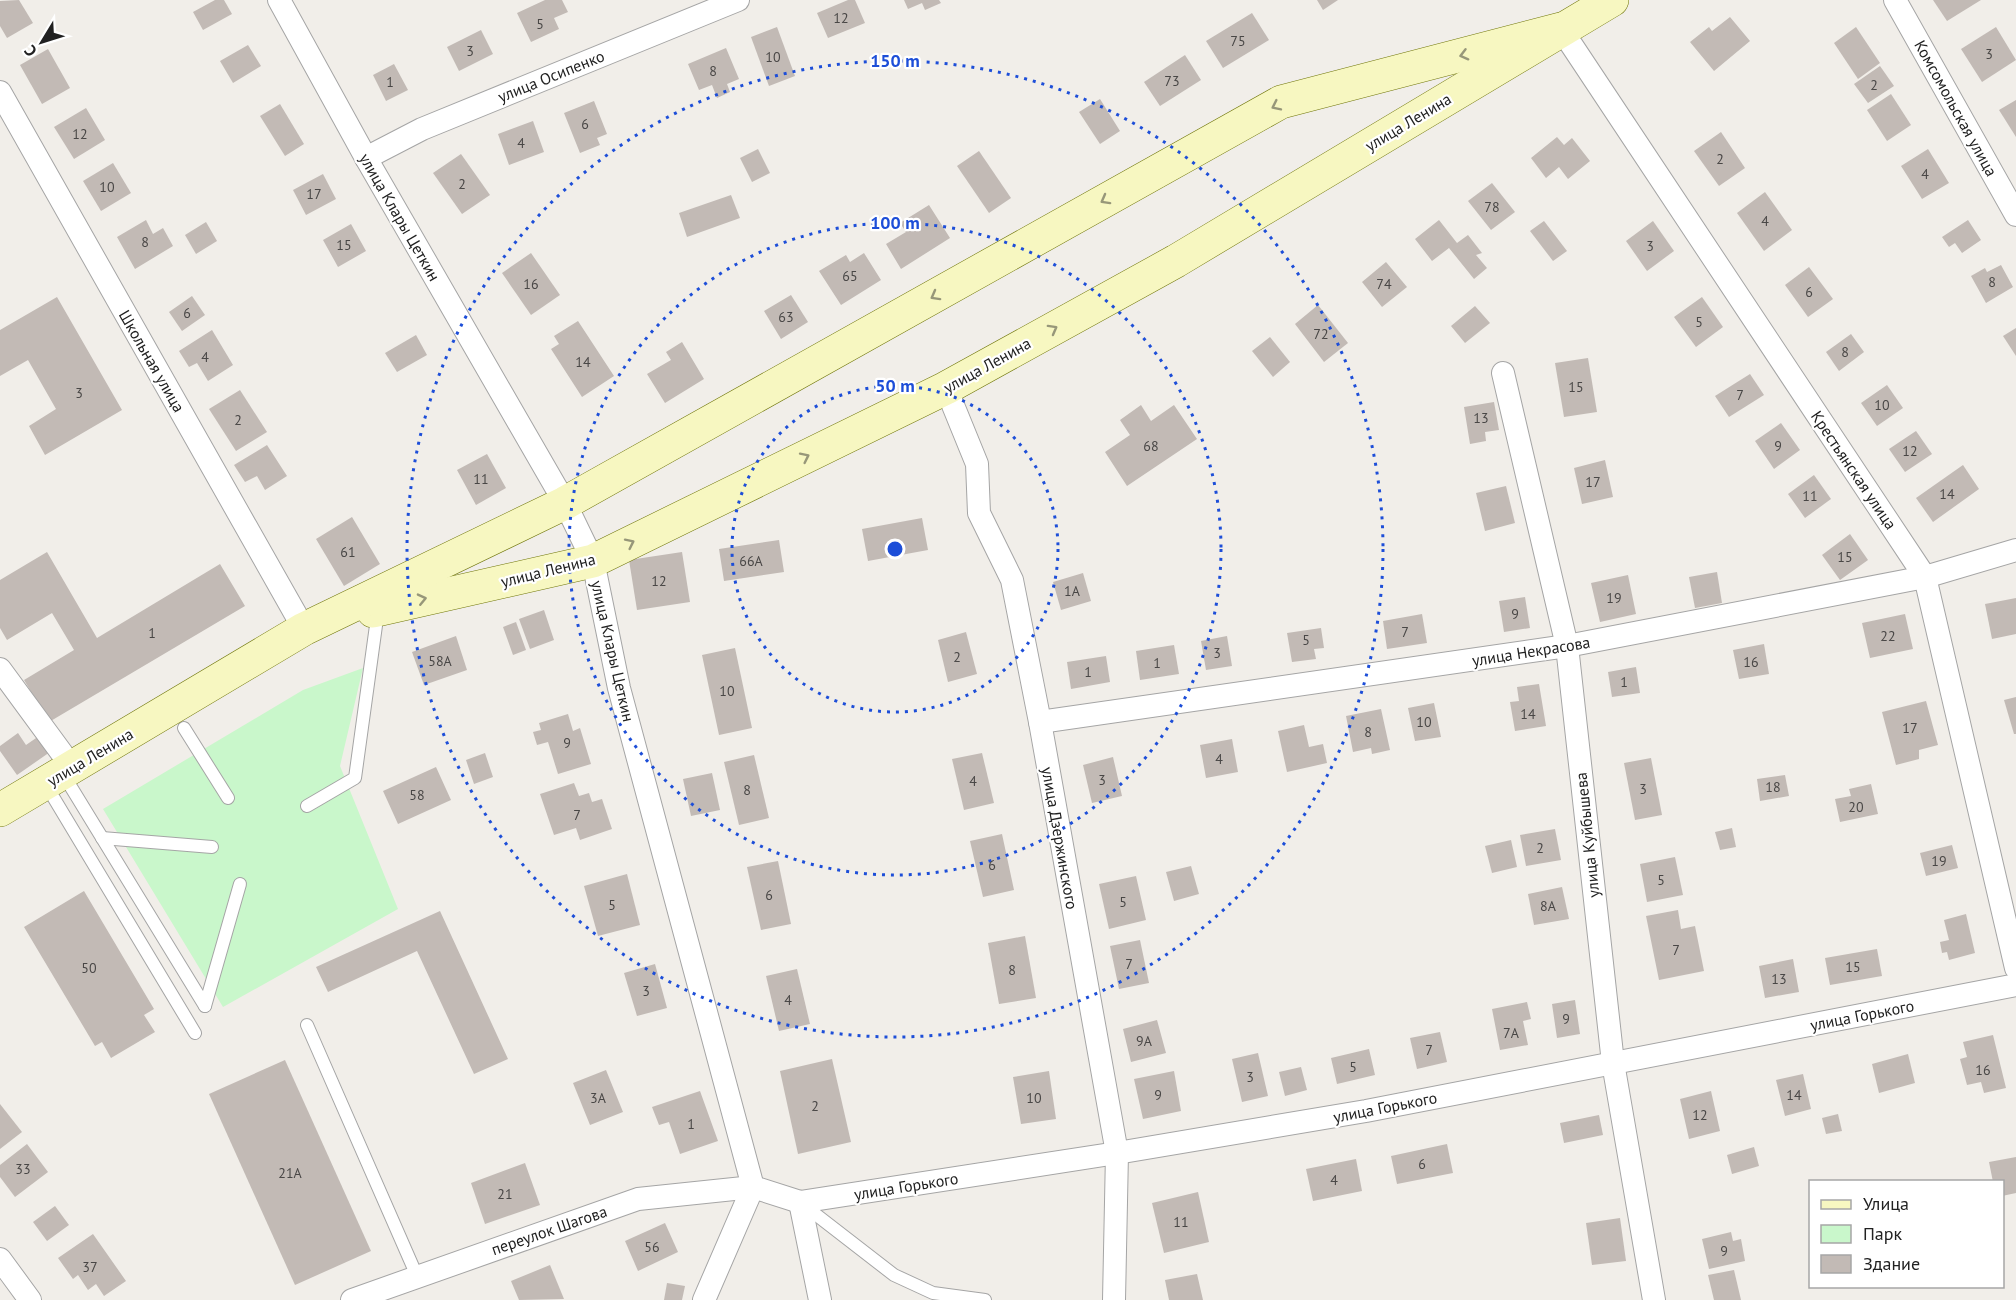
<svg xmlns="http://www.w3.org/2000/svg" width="2016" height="1300" font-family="'PT Sans',sans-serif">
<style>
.park{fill:#c9f7cb}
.building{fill:#c2bab5}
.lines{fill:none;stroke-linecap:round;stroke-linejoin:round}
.lane-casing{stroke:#a5a5a5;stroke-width:14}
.street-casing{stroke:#a5a5a5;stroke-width:24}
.secondary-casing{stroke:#70760b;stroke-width:34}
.lane{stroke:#fff;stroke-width:12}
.street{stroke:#fff;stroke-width:22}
.secondary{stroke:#f7f7c1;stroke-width:33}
.oneway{stroke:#979779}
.ring{fill:none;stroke:#1d4ed8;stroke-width:3;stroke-dasharray:3 6}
.labels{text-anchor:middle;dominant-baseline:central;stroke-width:4.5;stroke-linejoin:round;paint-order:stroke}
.number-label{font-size:14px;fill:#494746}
.street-label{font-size:16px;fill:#212121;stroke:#fff}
.centre{fill:#1d4ed8;stroke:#fff;stroke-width:3}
.ring-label{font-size:18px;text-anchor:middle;font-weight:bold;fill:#1d4ed8;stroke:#fff;stroke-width:4.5;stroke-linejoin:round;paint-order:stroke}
</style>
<rect width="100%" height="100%" fill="#f1eee9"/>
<!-- park -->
<path class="park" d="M363,668l-23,98 58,143 -175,98 -120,-198 200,-119z"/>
<!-- building -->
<g class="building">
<path d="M19,0l14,23 -26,15 -7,-12v-25z"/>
<path d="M215,0h9l8,14 -29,16 -10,-18z"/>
<path d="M545,0h17l6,12 -14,6 5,11 -28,13 -14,-29z"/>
<path d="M848,0h7l10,23 -37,15 -11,-25z"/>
<path d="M904,0h35l2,3 -16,7 -3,-7 -14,6z"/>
<path d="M1317,0h21l-15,10z"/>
<path d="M1933,0h48l-34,21z"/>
<path d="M1252,13l17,27 -46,28 -17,-27z"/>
<path d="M1730,17l20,24 -36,30 -24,-29 19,-15 3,4z"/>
<path d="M777,27l18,49 -26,10 -18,-49z"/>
<path d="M1856,27l24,36 -22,16 -24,-36z"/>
<path d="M1996,27l20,33 -34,22 -21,-33z"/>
<path d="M481,30l12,24 -34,17 -12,-24z"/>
<path d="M248,45l13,21 -28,17 -13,-22z"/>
<path d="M726,48l13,31 -12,5 3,8 -13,6 -5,-13 -13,5 -11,-26z"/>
<path d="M48,49l22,39 -28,16 -22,-39z"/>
<path d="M1185,55l16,25 -41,26 -16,-24z"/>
<path d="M394,64l14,26 -22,11 -13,-26z"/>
<path d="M1880,66l14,20 -26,17 -14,-19z"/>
<path d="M1891,94l20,31 -24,16 -20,-31z"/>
<path d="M1100,99l20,32 -20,13 -21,-32z"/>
<path d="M2016,100v37l-17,-27z"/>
<path d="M594,101l13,33 -10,4 3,7 -20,8 -16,-40z"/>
<path d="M280,104l24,40 -19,12 -25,-40z"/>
<path d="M86,108l19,32 -31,19 -20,-32z"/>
<path d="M533,121l11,31 -35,13 -11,-31z"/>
<path d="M1721,132l24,36 -26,18 -25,-35z"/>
<path d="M1557,137l7,8 8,-7 18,23 -22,18 -9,-12 -13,11 -15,-20z"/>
<path d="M758,149l12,24 -18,9 -12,-24z"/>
<path d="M1928,149l21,34 -27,16 -21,-33z"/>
<path d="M979,151l32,47 -22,15 -32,-47z"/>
<path d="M461,154l29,41 -28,19 -29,-41z"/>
<path d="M113,163l18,30 -30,18 -18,-30z"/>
<path d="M323,174l13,25 -30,16 -13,-25z"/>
<path d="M1492,183l23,29 -24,18 -23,-29z"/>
<path d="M1765,192l27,38 -28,21 -27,-38z"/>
<path d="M731,195l9,23 -53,19 -8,-24z"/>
<path d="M929,205l21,33 -49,31 -15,-25 20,-12 -6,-9z"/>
<path d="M146,220l7,14 10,-6 10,18 -38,23 -18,-32z"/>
<path d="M1439,220l18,23 11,-8 14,18 -6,2 11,13 -13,11 -25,-31 -17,13 -17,-22z"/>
<path d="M1968,220l13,20 -19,13 -7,-10 -6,4 -7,-10z"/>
<path d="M1544,221l23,30 -14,10 -23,-30z"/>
<path d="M1653,221l21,30 -27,20 -21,-30z"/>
<path d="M206,222l11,19 -21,13 -11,-19z"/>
<path d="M351,224l15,27 -28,16 -15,-27z"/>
<path d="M531,253l29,42 -29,20 -29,-42z"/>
<path d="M864,253l17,27 -40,25 -22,-34 27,-16 4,7z"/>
<path d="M1386,262l21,25 -25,20 -20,-25z"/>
<path d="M2001,265l12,22 -27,16 -15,-27 14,-8 2,4z"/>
<path d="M1809,267l24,32 -25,18 -23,-32z"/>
<path d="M791,295l17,27 -27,17 -17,-28z"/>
<path d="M192,296l13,19 -23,16 -13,-19z"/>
<path d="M57,297l65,113 -77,45 -16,-29 27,-17 -28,-49 -28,16v-46z"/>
<path d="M1702,297l21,30 -27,20 -22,-30z"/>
<path d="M1318,305l30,38 -24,19 -29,-38z"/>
<path d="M1475,306l15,17 -25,20 -14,-17z"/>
<path d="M578,321l36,55 -32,21 -31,-48 8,-5 -5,-8z"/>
<path d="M2016,328v28l-13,-20z"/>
<path d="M212,330l21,35 -25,16 -11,-18 -8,4 -10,-16z"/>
<path d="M1851,334l13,18 -25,19 -13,-19z"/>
<path d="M416,335l11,20 -30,17 -12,-19z"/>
<path d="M1270,337l20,25 -17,15 -21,-26z"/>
<path d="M682,342l22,37 -39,24 -18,-29 24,-14 -5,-8z"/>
<path d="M1588,358l9,54 -33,5 -9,-54z"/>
<path d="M1750,374l14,21 -35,22 -14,-21z"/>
<path d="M1887,385l16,23 -26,18 -16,-23z"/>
<path d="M240,390l27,42 -31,19 -27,-42z"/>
<path d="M1494,402l5,28 -14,2 1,9 -16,3 -6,-37z"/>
<path d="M1141,405l10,16 23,-16 23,34 -70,47 -22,-34 25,-17 -10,-15z"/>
<path d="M1781,423l19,27 -26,19 -19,-28z"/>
<path d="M1916,431l16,23 -27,18 -16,-23z"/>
<path d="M267,445l20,31 -22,14 -8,-14 -12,6 -11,-17z"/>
<path d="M487,454l19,34 -30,17 -19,-35z"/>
<path d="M1605,460l8,37 -31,7 -8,-36z"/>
<path d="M1963,465l16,24 -46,33 -17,-24z"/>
<path d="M1814,475l17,24 -26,19 -17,-24z"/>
<path d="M1506,486l9,37 -30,8 -9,-38z"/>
<path d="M352,517l28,47 -36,22 -28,-47z"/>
<path d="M922,518l6,32 -60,11 -6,-32z"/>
<path d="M1850,534l18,26 -28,20 -18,-25z"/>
<path d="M779,540l5,32 -60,9 -5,-32z"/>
<path d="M47,552l50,86 123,-74 25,42 -196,116 -25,-42 50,-30 -22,-37 -45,27 -7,-12v-48z"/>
<path d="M682,552l8,50 -53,8 -8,-50z"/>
<path d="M1717,572l5,31 -27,5 -6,-31z"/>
<path d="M1083,573l8,28 -30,9 -8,-28z"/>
<path d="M1628,575l8,39 -36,8 -9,-39z"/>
<path d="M1525,597l5,31 -26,4 -5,-31z"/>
<path d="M2016,598v36l-24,5 -7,-35z"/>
<path d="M544,610l10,30 -24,9 -11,-30z"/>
<path d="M1422,614l5,29 -40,6 -4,-28z"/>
<path d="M1905,614l8,35 -43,9 -8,-35z"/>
<path d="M516,622l10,28 -13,5 -10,-28z"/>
<path d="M1321,628l3,20 -10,1 2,10 -24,3 -5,-29z"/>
<path d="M966,632l11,42 -29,8 -10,-42z"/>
<path d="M456,636l11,34 -43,15 -12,-33z"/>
<path d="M1227,636l5,30 -26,4 -5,-29z"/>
<path d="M1764,644l5,30 -30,5 -6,-29z"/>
<path d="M1174,645l5,29 -39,6 -4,-29z"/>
<path d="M735,648l17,80 -33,7 -17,-80z"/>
<path d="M1106,656l4,26 -39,7 -4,-27z"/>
<path d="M1636,667l4,26 -28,4 -4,-25z"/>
<path d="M1539,684l7,42 -31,5 -5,-29 9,-1 -2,-14z"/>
<path d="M2016,697v37h-2l-10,-34z"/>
<path d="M1926,701l12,44 -19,5v9l-23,6 -14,-53z"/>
<path d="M1434,703l7,34 -26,4 -7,-33z"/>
<path d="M1381,709l9,41 -18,4 -1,-6 -18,4 -7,-36z"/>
<path d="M568,714l5,17 7,-3 11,36 -33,10 -10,-32 -11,3 -4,-13 8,-2 -2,-7z"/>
<path d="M1304,725l5,22 14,-3 4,19 -40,9 -9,-41z"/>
<path d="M18,733l8,12 13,-9 11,16 -33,23 -17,-24v-5z"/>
<path d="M1232,739l6,33 -32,6 -6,-33z"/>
<path d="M485,753l8,24 -19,7 -8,-24z"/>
<path d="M982,753l12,50 -30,7 -12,-51z"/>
<path d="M754,755l15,63 -30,7 -15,-63z"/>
<path d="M1113,757l9,39 -30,7 -9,-38z"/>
<path d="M1651,758l11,57 -27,5 -11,-57z"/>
<path d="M436,767l15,33 -53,24 -15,-33z"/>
<path d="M712,773l8,37 -29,6 -8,-37z"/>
<path d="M1785,775l4,21 -29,5 -3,-22z"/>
<path d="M574,783l5,13 10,-3 3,9 10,-3 10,30 -32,11 -4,-12 -22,7 -14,-41z"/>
<path d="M1871,784l7,30 -38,8 -5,-23 16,-3 -2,-7z"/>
<path d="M1732,828l4,19 -16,3 -5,-18z"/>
<path d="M1555,829l6,31 -35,6 -6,-31z"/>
<path d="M1002,834l12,56 -31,7 -13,-56z"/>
<path d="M1511,840l6,27 -25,6 -7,-27z"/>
<path d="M1952,845l6,23 -32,8 -6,-23z"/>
<path d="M1675,857l8,38 -36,7 -7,-38z"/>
<path d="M778,861l13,63 -30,6 -14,-63z"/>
<path d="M1191,866l8,28 -25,7 -8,-29z"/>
<path d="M627,874l13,51 -42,11 -14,-50z"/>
<path d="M1136,876l10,44 -37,9 -10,-45z"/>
<path d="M1562,887l7,32 -35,6 -6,-31z"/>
<path d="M84,891l70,118 -10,6 11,17 -44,26 -9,-16 -7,4 -71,-119z"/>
<path d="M1678,910l3,19 14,-3 9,45 -45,9 -13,-64z"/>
<path d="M440,911l68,148 -34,15 -57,-123 -89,41 -12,-25z"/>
<path d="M1966,914l9,39 -26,7 -2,-8 -5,1 -2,-11 9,-2 -5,-20z"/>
<path d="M1025,936l11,62 -37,6 -11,-61z"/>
<path d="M1140,940l9,43 -30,6 -9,-43z"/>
<path d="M1877,949l5,27 -52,9 -5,-27z"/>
<path d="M1793,959l6,33 -34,6 -6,-32z"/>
<path d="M655,964l12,44 -30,8 -13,-43z"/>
<path d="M797,969l13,55 -31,7 -13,-55z"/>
<path d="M1575,1000l5,34 -23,4 -5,-34z"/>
<path d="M1527,1002l4,17 -8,2 5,24 -28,5 -8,-41z"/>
<path d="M1157,1020l9,33 -35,9 -8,-33z"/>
<path d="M1440,1032l7,30 -30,7 -7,-31z"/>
<path d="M1993,1035l13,53 -22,5 -3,-11 -14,3 -7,-26 7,-2 -4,-15z"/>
<path d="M1369,1049l6,26 -38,9 -6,-26z"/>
<path d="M1258,1053l10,43 -26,6 -10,-43z"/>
<path d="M1908,1054l7,29 -36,10 -7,-29z"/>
<path d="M832,1059l19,83 -53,12 -18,-83z"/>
<path d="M285,1060l86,191 -76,34 -86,-191z"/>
<path d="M1301,1067l6,23 -22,6 -6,-24z"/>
<path d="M606,1070l17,42 -33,13 -17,-42z"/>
<path d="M1049,1071l7,48 -35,5 -8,-47z"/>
<path d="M1174,1071l7,40 -38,8 -9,-40z"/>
<path d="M1803,1074l8,35 -26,7 -9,-36z"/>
<path d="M700,1091l18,50 -38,13 -11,-32 -10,3 -7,-18z"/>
<path d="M1711,1091l9,40 -31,8 -9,-40z"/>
<path d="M0,1104l22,28 -22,17z"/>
<path d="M1838,1114l4,17 -16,3 -4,-16z"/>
<path d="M1599,1115l4,20 -39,8 -4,-20z"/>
<path d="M27,1144l21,28 -33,25 -15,-20v-12z"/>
<path d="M1447,1144l6,29 -56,11 -6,-28z"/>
<path d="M1754,1147l5,19 -27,8 -5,-19z"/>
<path d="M2016,1157v36l-14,3v-14h-9l-4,-20z"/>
<path d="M1356,1159l6,32 -49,10 -7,-32z"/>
<path d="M525,1163l15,42 -55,19 -14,-41z"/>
<path d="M1198,1192l11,50 -45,11 -12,-50z"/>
<path d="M55,1206l14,19 -22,16 -14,-19z"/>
<path d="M1620,1218l6,43 -34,4 -6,-42z"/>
<path d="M665,1223l13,29 -40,19 -13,-30z"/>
<path d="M1731,1232l2,9 8,-2 4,22 -36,8 -7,-30z"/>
<path d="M93,1234l33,47 -22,15 -8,-12 -8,6 -10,-15 -5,4 -15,-21z"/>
<path d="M550,1265l14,34 -45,1 -8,-19z"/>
<path d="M1734,1270l7,30h-27l-6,-25z"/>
<path d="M1197,1274l6,26h-34l-4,-20z"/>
<path d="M667,1283l18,3 -3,14h-18z"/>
</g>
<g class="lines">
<!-- lane casing -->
<g class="lane-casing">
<g id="lane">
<path d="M184,728l44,70"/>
<path d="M63,774l142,232"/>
<path d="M46,785l149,248"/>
<path d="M307,806l48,-28 23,-167"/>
<path d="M102,838l110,9"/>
<path d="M205,1006l35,-122"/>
<path d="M307,1025l110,251"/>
<path d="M801,1203l93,72 39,18 52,7"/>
</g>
</g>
<!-- street casing -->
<g class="street-casing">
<g id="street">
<path d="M279,0l87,158 199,345 28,58 26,127 134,499"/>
<path d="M1895,0l121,215"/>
<path d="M1561,29l364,548 91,391"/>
<path d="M0,92l304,537"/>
<path d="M366,158l56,-29 316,-129"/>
<path d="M1503,373l64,273 46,417 41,237"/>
<path d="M946,388l31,76 2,49 33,67 28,142 77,431 -3,147"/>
<path d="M0,669l72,98"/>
<path d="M1040,722l527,-76 358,-69 91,-27"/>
<path d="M800,1202l20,98"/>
<path d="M0,1259l30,41"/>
<path d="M352,1300l286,-101 115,-12 47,15 317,-49 249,-42 650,-126"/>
<path d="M704,1300l49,-113"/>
</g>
</g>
<!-- secondary casing -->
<g class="secondary-casing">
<g id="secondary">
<path d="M373,611l220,-50 353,-173 230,-127 436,-261"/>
<path d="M0,810l304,-181 261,-126 716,-401 280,-73"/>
</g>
</g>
<!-- lane -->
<use href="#lane" class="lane"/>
<!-- street -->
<use href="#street" class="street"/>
<!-- secondary -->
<use href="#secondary" class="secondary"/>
</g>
<!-- one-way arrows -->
<defs><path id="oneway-chevron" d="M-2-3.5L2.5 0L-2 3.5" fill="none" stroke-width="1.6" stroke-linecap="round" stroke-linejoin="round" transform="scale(1.5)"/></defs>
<g class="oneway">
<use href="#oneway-chevron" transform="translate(1464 55) rotate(165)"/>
<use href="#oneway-chevron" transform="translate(1276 106) rotate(154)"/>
<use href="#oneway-chevron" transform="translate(1105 200) rotate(151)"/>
<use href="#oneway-chevron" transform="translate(935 296) rotate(151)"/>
<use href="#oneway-chevron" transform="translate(1053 329) rotate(-29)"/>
<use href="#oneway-chevron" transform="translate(805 457) rotate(-26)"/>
<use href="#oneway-chevron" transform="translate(630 543) rotate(-26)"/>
<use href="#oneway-chevron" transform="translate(422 599) rotate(-13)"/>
</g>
<!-- distance rings -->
<g class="ring">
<circle cx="895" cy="549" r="163"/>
<circle cx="895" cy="549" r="326"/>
<circle cx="895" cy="549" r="488"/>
</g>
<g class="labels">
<!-- number labels -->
<g class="number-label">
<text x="841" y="18">12</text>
<text x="540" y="24">5</text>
<text x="1238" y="41">75</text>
<text x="470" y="51">3</text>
<text x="1989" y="54">3</text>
<text x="773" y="57">10</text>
<text x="713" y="71">8</text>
<text x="1172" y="81">73</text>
<text x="390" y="82">1</text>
<text x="1874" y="85">2</text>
<text x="585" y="124">6</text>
<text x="80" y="134">12</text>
<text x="521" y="143">4</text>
<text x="1720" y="159">2</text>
<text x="1925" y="174">4</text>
<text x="462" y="184">2</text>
<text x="107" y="187">10</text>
<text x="314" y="194">17</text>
<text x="1492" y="207">78</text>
<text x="1765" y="221">4</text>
<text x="145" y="242">8</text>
<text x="344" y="245">15</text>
<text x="1650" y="246">3</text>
<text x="850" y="276">65</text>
<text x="1992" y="282">8</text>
<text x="531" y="284">16</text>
<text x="1384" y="284">74</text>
<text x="1809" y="292">6</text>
<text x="187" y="313">6</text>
<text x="786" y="317">63</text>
<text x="1699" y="322">5</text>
<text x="1321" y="334">72</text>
<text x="1845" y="352">8</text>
<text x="205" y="357">4</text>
<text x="583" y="362">14</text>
<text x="1576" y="387">15</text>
<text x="79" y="393">3</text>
<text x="1740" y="395">7</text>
<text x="1882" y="405">10</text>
<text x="1481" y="418">13</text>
<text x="238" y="420">2</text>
<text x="1151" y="446">68</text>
<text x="1778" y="446">9</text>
<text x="1910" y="451">12</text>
<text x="481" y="479">11</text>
<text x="1593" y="482">17</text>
<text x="1947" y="494">14</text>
<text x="1810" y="496">11</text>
<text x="348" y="552">61</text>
<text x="1845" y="557">15</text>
<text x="751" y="561">66А</text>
<text x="659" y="581">12</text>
<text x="1072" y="591">1А</text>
<text x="1614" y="598">19</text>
<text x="1515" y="614">9</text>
<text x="1405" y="632">7</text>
<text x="152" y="633">1</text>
<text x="1888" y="636">22</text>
<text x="1306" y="640">5</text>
<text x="1217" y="653">3</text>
<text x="957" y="657">2</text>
<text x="440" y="661">58А</text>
<text x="1751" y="662">16</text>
<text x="1157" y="663">1</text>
<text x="1088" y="672">1</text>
<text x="1624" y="682">1</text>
<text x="727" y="691">10</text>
<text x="1528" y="714">14</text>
<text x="1424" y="722">10</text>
<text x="1910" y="728">17</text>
<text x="1368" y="732">8</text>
<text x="567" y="743">9</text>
<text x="1219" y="759">4</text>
<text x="1102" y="780">3</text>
<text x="973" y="781">4</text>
<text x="1773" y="787">18</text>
<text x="1643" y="789">3</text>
<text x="747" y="790">8</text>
<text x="417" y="795">58</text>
<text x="1856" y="807">20</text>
<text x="577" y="815">7</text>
<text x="1540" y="848">2</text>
<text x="1939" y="861">19</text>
<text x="992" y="865">6</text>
<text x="1661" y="880">5</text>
<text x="769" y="895">6</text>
<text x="1123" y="902">5</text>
<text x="612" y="905">5</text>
<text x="1548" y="906">8А</text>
<text x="1676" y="950">7</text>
<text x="1129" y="964">7</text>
<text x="1853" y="967">15</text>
<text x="89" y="968">50</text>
<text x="1012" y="970">8</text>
<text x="1779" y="979">13</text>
<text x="646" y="991">3</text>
<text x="788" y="1000">4</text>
<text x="1566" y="1019">9</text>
<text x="1511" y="1033">7А</text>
<text x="1144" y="1041">9А</text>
<text x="1429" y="1050">7</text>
<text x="1353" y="1067">5</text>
<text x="1983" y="1070">16</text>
<text x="1250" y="1077">3</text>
<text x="1158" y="1095">9</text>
<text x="1794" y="1095">14</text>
<text x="598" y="1098">3А</text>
<text x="1034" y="1098">10</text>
<text x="815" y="1106">2</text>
<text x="1700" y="1115">12</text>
<text x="691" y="1124">1</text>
<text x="1422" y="1164">6</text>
<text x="23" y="1169">33</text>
<text x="290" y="1173">21А</text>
<text x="1334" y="1180">4</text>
<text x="505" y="1194">21</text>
<text x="1181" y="1222">11</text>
<text x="652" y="1247">56</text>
<text x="1724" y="1251">9</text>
<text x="90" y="1267">37</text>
</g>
<!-- street labels -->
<g class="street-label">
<text transform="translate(551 76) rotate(-22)">улица Осипенко</text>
<text transform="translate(1956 108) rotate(61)">Комсомольская улица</text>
<text transform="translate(1408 122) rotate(-31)">улица Ленина</text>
<text transform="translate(400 217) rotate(60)">улица Клары Цеткин</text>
<text transform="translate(152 361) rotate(60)">Школьная улица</text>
<text transform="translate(987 365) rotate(-29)">улица Ленина</text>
<text transform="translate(1854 470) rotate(56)">Крестьянская улица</text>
<text transform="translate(548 570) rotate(-14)">улица Ленина</text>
<text transform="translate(613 651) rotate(77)">улица Клары Цеткин</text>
<text transform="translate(1531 651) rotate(-9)">улица Некрасова</text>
<text transform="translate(90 757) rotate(-31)">улица Ленина</text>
<text transform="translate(1587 835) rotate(-96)">улица Куйбышева</text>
<text transform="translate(1060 838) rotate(80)">улица Дзержинского</text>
<text transform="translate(1862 1015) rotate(-11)">улица Горького</text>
<text transform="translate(1385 1107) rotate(-11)">улица Горького</text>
<text transform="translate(906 1186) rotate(-9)">улица Горького</text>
<text transform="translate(549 1230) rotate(-19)">переулок Шагова</text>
</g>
</g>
<circle cx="895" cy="549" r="9" class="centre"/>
<g class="ring-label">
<text x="895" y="67">150 m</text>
<text x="895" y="229">100 m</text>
<text x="895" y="392">50 m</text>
</g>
<!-- legend -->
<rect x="1809" y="1180" width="195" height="108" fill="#ffffff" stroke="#a6a6a6" stroke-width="1.5"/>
<rect x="1821" y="1200" width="30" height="9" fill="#f7f7c1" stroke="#a6a6a6" stroke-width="1.5"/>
<text x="1863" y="1210" font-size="18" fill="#212121">Улица</text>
<rect x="1821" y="1225" width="30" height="18" fill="#c9f7cb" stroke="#a6a6a6" stroke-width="1.5"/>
<text x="1863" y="1240" font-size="18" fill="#212121">Парк</text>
<rect x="1821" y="1255" width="30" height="18" fill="#c2bab5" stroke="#a6a6a6" stroke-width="1.5"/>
<text x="1863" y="1270" font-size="18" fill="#212121">Здание</text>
<!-- north arrow -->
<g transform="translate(42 42) rotate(232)" stroke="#ffffff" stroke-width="4.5" paint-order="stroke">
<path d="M0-4.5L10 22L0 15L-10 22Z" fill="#212121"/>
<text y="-9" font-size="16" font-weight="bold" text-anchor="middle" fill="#212121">С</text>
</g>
</svg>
